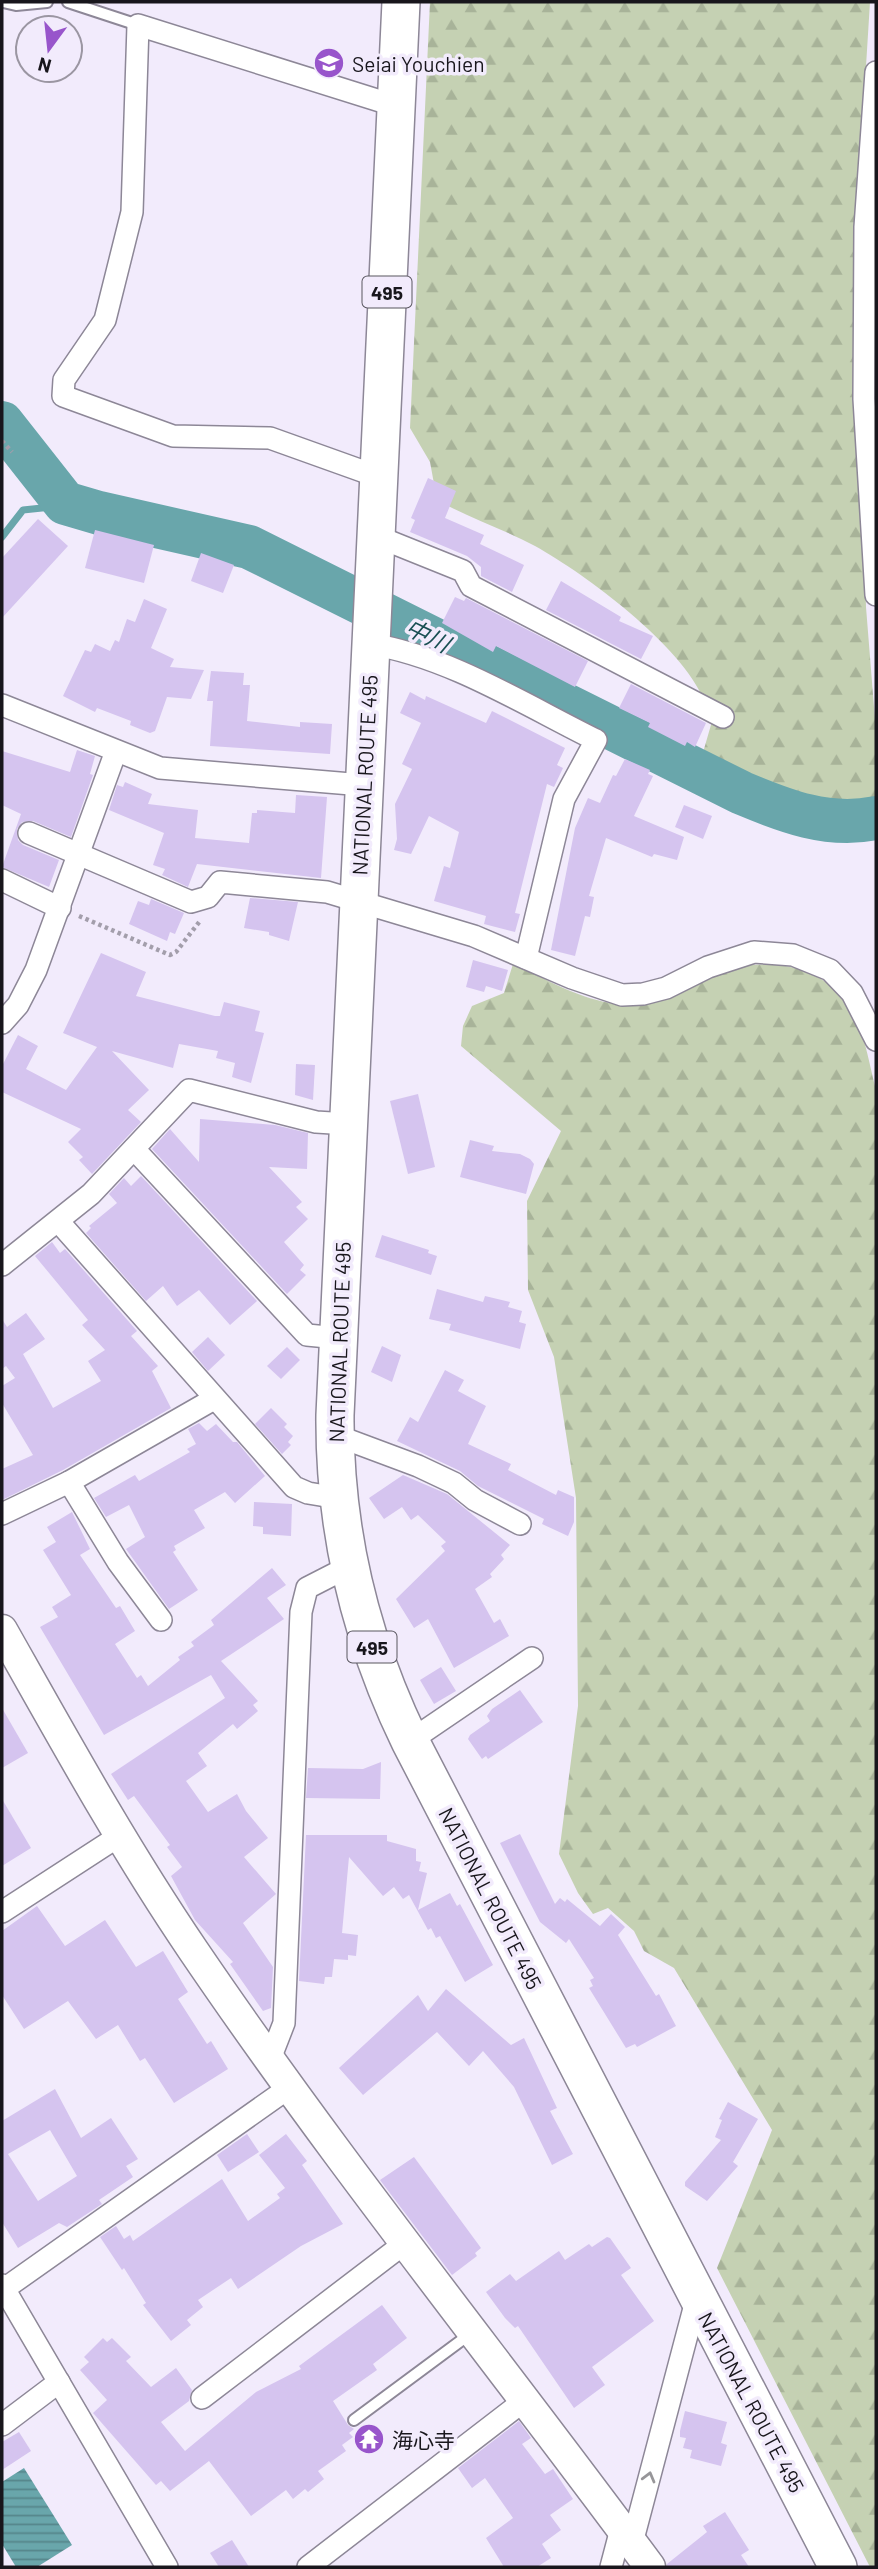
<svg xmlns="http://www.w3.org/2000/svg" width="878" height="2569" font-family="Barlow,'Noto Sans JP',sans-serif">
<style>
.forest{fill:url(#forest-firs)}
.water{fill:url(#water-rules)}
.lines{fill:none;stroke-linecap:round;stroke-linejoin:round}
.stream{stroke:#69a6ab;stroke-width:7}
.river{stroke:#69a6ab;stroke-width:44}
.building{fill:#d5c4ef;fill-rule:evenodd}
.lane-casing{stroke:#8d8797;stroke-width:14}
.street-casing{stroke:#8d8797;stroke-width:24}
.secondary-casing{stroke:#8d8797;stroke-width:33}
.highway-casing{stroke:#8d8797;stroke-width:40}
.path{stroke:#a39eab;stroke-width:4.5;stroke-dasharray:3.5 3.5;stroke-linecap:butt}
.lane{stroke:#fff;stroke-width:10}
.street{stroke:#fff;stroke-width:21}
.secondary{stroke:#fff;stroke-width:30}
.highway{stroke:#fff;stroke-width:37}
.oneway{stroke:#979699}
.labels{text-anchor:middle;dominant-baseline:central;stroke-width:7;stroke-linejoin:round;paint-order:stroke}
.shield{fill:#f2ebfc;stroke:#59565f;stroke-width:2}
.shield-label{font-size:19px;font-weight:bold;fill:#18161c}
.poi-label{font-size:21px;fill:#18161c;stroke:#f2ebfc;text-anchor:start}
.street-label{font-size:21px;fill:#18161c;stroke:#f2ebfc}
.water-label{font-size:23px;font-style:italic;fill:#194f53;stroke:#f2ebfc}
</style>
<defs>
<pattern id="forest-firs" width="22" height="20" patternUnits="userSpaceOnUse" patternTransform="scale(1.75)"><rect width="22" height="20" fill="#c5d1b3"/><path d="M5 1l3.5 6h-7zM16 11l3.5 6h-7z" fill="#a8b399"/></pattern>
<pattern id="water-rules" width="6" height="5" patternUnits="userSpaceOnUse" patternTransform="scale(1.75)"><rect width="6" height="5" fill="#69a6ab"/><path d="M0 2.5h6" fill="none" stroke="#55868a"/></pattern>
</defs>
<rect width="100%" height="100%" fill="#f2ebfc"/>
<!-- forest -->
<g class="forest">
<path d="M430,2h440l-13,209 9,396 10,125v71c-61,16 -120,-20 -174,-47l15,-52 -13,-4c-23,-55 -117,-125 -169,-154 -32,-17 -66,-28 -98,-46l-7,-38 -20,-34z"/>
<path d="M513,964c33,15 68,36 104,40 37,4 74,-18 107,-32 43,-17 102,-6 127,37 14,24 18,55 25,81v1477h-6l-153,-299 55,-138 -98,-162 -30,-17 -10,-20 -26,-23 -15,6 -15,-21 -19,-39 19,-148 -2,-208 -22,-141 -26,-67 -1,-89 34,-70 -100,-85 2,-20 9,-20 32,-13z"/>
</g>
<!-- water -->
<path class="water" d="M24,2468l48,77 -35,22h-21l-14,-23v-62z"/>
<g class="lines">
<!-- stream -->
<path class="stream" d="M2,537l21,-27 38,-4 4,-3"/>
<!-- river -->
<path class="river" d="M2,423l63,80 34,10 150,34 493,246c43,18 86,35 134,25"/>
</g>
<!-- building -->
<g class="building">
<path d="M428,478l28,13 -11,27 39,17 -4,9 44,21 -12,27 -31,-16v-9l-14,-11 -57,-24 5,-12 -4,-2z"/>
<path d="M38,519l30,27 -66,72v-60z"/>
<path d="M95,530l59,15 -10,38 -59,-15z"/>
<path d="M201,553l33,12 -11,28 -32,-12z"/>
<path d="M561,581l60,36 -2,4 34,15 -12,23 -95,-49z"/>
<path d="M455,597l9,4 2,-3 122,63 -13,26 -79,-41 -3,6 -51,-29z"/>
<path d="M144,599l23,10 -16,39 23,11 -4,8 34,3 -13,29 -24,-2 -12,34 -5,2 -20,-8 1,-4 -34,-13 -2,4 -32,-16 22,-46 6,2 4,-8 15,7 5,-11 4,2 8,-23 8,3z"/>
<path d="M211,671l33,2 -1,12h7l-3,36 53,6v-5l32,2 -2,30 -120,-8 3,-45h-6z"/>
<path d="M631,684l75,39 -11,24 -8,-5 -2,4 -37,-19 2,-4 -31,-15z"/>
<path d="M410,692l15,8 1,-4 60,27 6,-12 73,37 -8,17 6,3 -9,19 -7,-3 -32,129 5,1 -5,18 -31,-8 2,-8 -52,-15 10,-35 6,2 9,-36 -30,-16 -18,38 -17,-4 3,-11 -2,-35 17,-35 -10,-5 19,-41 -21,-10z"/>
<path d="M77,750l18,6 -5,18 3,1 -22,62 -38,-16 -11,1 -5,7 1,11 5,5 36,15 -10,27 -47,-20 19,-53 -19,-9v-54l68,21z"/>
<path d="M625,759l25,11 -2,4 5,2 -19,40 50,21 -7,23 -23,-6 -2,3 -46,-19 -17,58 5,1 -4,20 -5,-1 -10,40 -24,-6 24,-122 13,-30 12,5 13,-28 3,1z"/>
<path d="M125,782l27,12 -4,10 50,6 -3,28 54,5 3,-30h5v-3l38,3 1,-18 31,2 -6,81 -124,-14 -9,23 -26,-12 3,-6 -12,-4 11,-32 -55,-23 8,-25 6,2z"/>
<path d="M684,805l28,11 -9,23 -28,-12z"/>
<path d="M250,898l48,4 -9,39 -20,-6v-3l-25,-4z"/>
<path d="M151,899l33,14 -9,21 -5,-2 -3,9 -38,-17 9,-23 11,4z"/>
<path d="M101,953l45,19 -10,24 79,20h5l4,-14 36,9 -5,20 9,2 -13,50 -19,-6 3,-14 -19,-5 2,-7 -39,-7 -6,24 -61,-17 37,39 -21,20 13,12 -49,52 -13,-14 4,-3 -15,-15 13,-13 -79,-37v-26l16,-31 20,11 -12,23 40,21 31,-43 -34,-14z"/>
<path d="M473,960l35,10 -6,21 -16,-5 -2,6 -18,-5z"/>
<path d="M296,1064l19,1 -2,35 -18,-5z"/>
<path d="M418,1094l17,73 -27,7 -18,-73z"/>
<path d="M200,1119l75,6 33,8 -1,36 -38,-2 33,35 -6,5 12,12 -24,23 20,23 -4,5 6,5 -19,19 -135,-145 18,-20 29,33z"/>
<path d="M470,1140l24,6 -2,5 28,3 10,5 4,5 -8,30 -66,-17z"/>
<path d="M141,1176l116,125 -27,24 -31,-35 -22,16 -14,-20 -17,15 -60,-68 5,-5 -2,-2 28,-23 -8,-9 15,-16 7,8z"/>
<path d="M382,1235l47,15 -1,3 9,3 -6,19 -56,-18z"/>
<path d="M52,1242l8,11 5,-4 72,82 -6,5 27,30 -6,5 19,37 -108,62 -61,30v-31l31,-14 -31,-52v-17l13,-8 -9,-12 -4,3v-50l5,8 19,-14 19,26 -22,15 30,54 48,-27 -13,-20 17,-11 -23,-25 6,-5 -53,-64z"/>
<path d="M437,1289l46,13 2,-6 25,6 -2,5 14,4 -3,11 7,2 -6,25 -71,-19 2,-6 -22,-5z"/>
<path d="M208,1337l17,18 -17,16 -16,-19z"/>
<path d="M382,1346l19,9 -9,27 -21,-10z"/>
<path d="M287,1347l13,13 -19,19 -14,-13z"/>
<path d="M445,1370l19,10 -6,11 28,15 -18,38 43,20 -3,6 48,25 2,-5 16,7v25l-6,14 -26,-12 2,-5 -66,-33 -18,-15 -63,-30 13,-24 8,5z"/>
<path d="M271,1408l16,16 -3,3 9,9 -5,6 3,3 -9,9 -27,-30z"/>
<path d="M199,1423l8,8 9,-7 17,18h4l28,34 -30,27 -10,-11 -31,18 11,18 -31,18 2,4 -3,2 25,38 -29,19 -43,-60 19,-12 -16,-32 -23,12 -12,-19 41,-23 4,6 51,-29 -3,-3 9,-5 -8,-15z"/>
<path d="M403,1475l44,19 63,51 -9,10 3,4 -14,15 2,3 -17,12 19,34 6,-4 9,17 -55,32 -26,-49 -14,9 -18,-29 49,-48 -4,-5 5,-4 -28,-27 -7,5 -9,-13 -18,12 -15,-21z"/>
<path d="M254,1502l38,2 -1,32 -28,-2v-7l-10,-1z"/>
<path d="M72,1512l18,37 -10,6 36,53 4,-2 15,25 -20,13 22,34 4,-3 7,11 32,-26 -2,-3 16,-11 -3,-4 23,-17 -3,-5 61,-52 14,17 -19,13 17,21 -63,42 37,40 -5,4 5,6 -21,18 -4,-5 -35,29 9,13 -21,15 22,31 29,-18 9,17 22,27 -24,19 32,37 -33,29 30,44 -2,41 -8,3 -33,-47 3,-2 -38,-42 -24,-44 11,-9 -15,-20 3,-2 -36,-49 -6,4 -17,-26 114,-76 -14,-23 -107,60 -64,-108 18,-10 -6,-10 19,-12 -28,-45 13,-8 -9,-15z"/>
<path d="M441,1667l15,24 -22,13 -14,-24z"/>
<path d="M520,1690l23,32 -55,37 -2,-3 -4,3 -14,-20 2,-4 20,-14 -3,-5 5,-7z"/>
<path d="M2,1708l26,45 -26,15z"/>
<path d="M381,1762l-1,37 -74,-1 2,-30 55,1z"/>
<path d="M2,1799l29,49 -29,18z"/>
<path d="M520,1834l35,70 5,-6 5,4 2,-3 33,27 11,-12 14,13 -7,8 38,61 3,-2 17,32 -39,21 -2,-3 -9,4 -37,-60 4,-2 -3,-6 4,-2 -25,-39 -3,4 -26,-21 -14,-27 -26,-52z"/>
<path d="M306,1835h81v6l29,8v12l5,1 -2,9 8,2 -9,37 32,-17 7,13 3,-2 33,61 -28,17 -25,-46 -4,2 -5,-10 -3,2 -19,-35 -6,4 -9,-12 -11,9 -34,-39 -7,76 16,2 -2,21 -8,-1v5l-14,-1 -2,18h-7l-1,7 -25,-3z"/>
<path d="M37,1906l28,40 40,-26 31,47 27,-16 25,41 -10,7 29,45 4,-3 17,28 -54,34 -29,-45 -5,3 -22,-36 -22,14 -28,-38 -44,28 -22,-34v-64z"/>
<path d="M446,1989l65,56 13,-7 33,70 -7,3 23,43 -21,11 -38,-78 -31,-36 -14,15 -32,-34 -74,63 -24,-27 79,-73 10,16z"/>
<path d="M55,2089l26,49 30,-20 27,41 -12,7 7,11 -34,23 3,4 -35,23 -8,-4 -41,25 -16,-26v-101zM50,2130l27,46 -39,25 -30,-47z"/>
<path d="M728,2102l30,17 -25,43 5,4 -31,35 -22,-15v-4l36,-42 -6,-3 7,-17 -3,-1z"/>
<path d="M247,2134l12,18 -31,20 -11,-17z"/>
<path d="M286,2134l21,27 -5,4 41,59 -42,22 -63,43 -7,-11 -33,22 5,7 -16,13 4,5 -20,16 -28,-36 3,-2 -22,-35 -2,2 -22,-33 16,-11 8,13 6,-4 3,6 89,-62 26,42 32,-23 -3,-4 8,-6 -26,-33z"/>
<path d="M414,2157l67,91 -6,5 2,3 -25,19 -72,-95z"/>
<path d="M607,2237l3,1 21,30 -10,7 33,46 -62,46 13,18 -31,23 -56,-82 -3,2 -10,-10 -19,-26 24,-18 6,7 43,-30 6,9 24,-16 3,3z"/>
<path d="M382,2305l25,33 -34,26 4,6 -44,31 15,24 6,4 -5,4 4,4 -11,8 4,6 -28,20 6,8 -16,13 -3,-3 -12,10 -7,-9 -35,26 -42,-55 -39,30 -9,-10 -5,4 -63,-72 14,-13 -27,-30 9,-8 -5,-5 19,-19 4,4 5,-4 19,19 -5,4 25,26 25,-19 16,22 -3,11 -28,21 24,29 71,-59 45,-23 -2,-3z"/>
<path d="M685,2411l42,11 -6,21 6,2 -6,21 -31,-8 2,-8 -9,-2 3,-10 -6,-1v-6z"/>
<path d="M519,2421l12,17 -9,6 23,30 8,-5 20,30 -23,16 11,15 -19,14 9,14 -14,9h-33l-18,-29 27,-20 -28,-40 -13,10 -14,-20z"/>
<path d="M19,2432l12,19 -29,19v-28z"/>
<path d="M725,2512l24,38 -8,5 8,12h-82v-3l40,-32 -4,-6z"/>
<path d="M232,2540l17,27h-30l-9,-14z"/>
</g>
<g class="lines">
<!-- lane casing -->
<g class="lane-casing">
<g id="lane">
<path d="M3,2l13,3 31,-3"/>
<path d="M68,2l70,23"/>
<path d="M354,2420l116,-86"/>
</g>
</g>
<!-- street casing -->
<g class="street-casing">
<g id="street">
<path d="M876,72l-11,155 -1,172 12,196"/>
<path d="M379,477l-109,-39 -97,-2 -110,-40 1,-16 41,-60 27,-108 6,-187 258,81"/>
<path d="M376,536l87,35 8,15 252,131"/>
<path d="M370,644c78,12 155,61 226,96l-32,59 -38,159"/>
<path d="M2,705l158,63 203,17"/>
<path d="M29,833l162,69 17,-5 12,-15 107,10 147,44 98,42 50,17 21,-1 23,-6 42,-21 46,-15 39,3 37,15 22,23 24,47"/>
<path d="M2,880l58,28"/>
<path d="M2,1023l16,-18 18,-35 80,-219"/>
<path d="M134,1149l173,186 31,3"/>
<path d="M58,1221l236,266 14,6 30,5"/>
<path d="M2,1265l89,-71 98,-104 127,32 32,2"/>
<path d="M335,1435l83,31 36,17 21,17 45,24"/>
<path d="M69,1482l49,80 43,58"/>
<path d="M2,1514l67,-32 145,-83"/>
<path d="M410,1741l122,-83"/>
<path d="M2,1912l117,-76"/>
<path d="M270,2059l14,-36 17,-411 6,-24 41,-21"/>
<path d="M2,2285l165,282"/>
<path d="M4,2289l286,-202"/>
<path d="M202,2398l203,-155"/>
<path d="M2,2425l57,-43"/>
<path d="M632,2543l65,-246"/>
<path d="M308,2567l217,-167"/>
<path d="M611,2567l10,-38"/>
</g>
</g>
<!-- secondary casing -->
<g class="secondary-casing">
<path id="secondary" d="M2,1630c61,108 121,217 191,320 144,212 305,411 457,617"/>
</g>
<!-- highway casing -->
<g class="highway-casing">
<path id="highway" d="M401,2l-66,1413c-1,114 25,223 75,326l428,826"/>
</g>
<!-- path -->
<g class="path">
<path d="M2,441l10,11"/>
<path d="M79,916l91,39 6,-3 24,-31"/>
</g>
<!-- lane -->
<use href="#lane" class="lane"/>
<!-- street -->
<use href="#street" class="street"/>
<!-- secondary -->
<use href="#secondary" class="secondary"/>
<!-- highway -->
<use href="#highway" class="highway"/>
</g>
<!-- one-way arrows -->
<defs><path id="oneway-chevron" d="M-2-3.5L2.5 0L-2 3.5" fill="none" stroke-width="1.6" stroke-linecap="round" stroke-linejoin="round" transform="scale(1.75)"/></defs>
<use class="oneway" href="#oneway-chevron" transform="translate(649 2477) rotate(-75)"/>
<!-- icons -->
<defs>
<g id="school-disc" transform="scale(1.575)"><circle r="9.5" fill="#9855cb" stroke="#f2ebfc"/><path d="M0-5L7-2L0 1L-7-2ZM-4 1L0 2.5L4 1V4Q0 6-4 4Z" fill="#fff"/></g>
<g id="temple-disc" transform="scale(1.575)"><circle r="9.5" fill="#9855cb" stroke="#f2ebfc"/><path d="M0-6L5-2H3V0L6.5 2.5H4V6H1.5V3h-3V6H-4V2.5H-6.5L-3 0V-2H-5Z" fill="#fff"/></g>
</defs>
<g fill-rule="evenodd">
<use href="#school-disc" x="329" y="63"/>
<use href="#temple-disc" x="369" y="2439"/>
</g>
<g class="labels">
<!-- shield labels -->
<g class="shield">
<rect x="362.5" y="276.5" width="49" height="31" rx="5"/>
<rect x="347.5" y="1631.5" width="49" height="31" rx="5"/>
</g>
<g class="shield-label">
<text x="387" y="292">495</text>
<text x="372" y="1647">495</text>
</g>
<!-- poi labels -->
<g class="poi-label">
<text x="352" y="63">Seiai Youchien</text>
<text x="392" y="2439">海心寺</text>
</g>
<!-- street labels -->
<g class="street-label">
<text transform="translate(364 775) rotate(-87)">NATIONAL ROUTE 495</text>
<text transform="translate(339 1342) rotate(-88)">NATIONAL ROUTE 495</text>
<text transform="translate(491 1898) rotate(63)">NATIONAL ROUTE 495</text>
<text transform="translate(752 2402) rotate(62)">NATIONAL ROUTE 495</text>
</g>
<!-- water labels -->
<g class="water-label">
<text transform="translate(428 635) rotate(26)">中川</text>
</g>
</g>
<!-- border -->
<rect width="878" height="2569" fill="none" stroke="#18161c" stroke-width="7"/>
<!-- north arrow -->
<g transform="translate(49 49) rotate(195)"><circle r="33" fill="#f2ebfc" stroke="#9b96a2" stroke-width="2"/>
<path d="M0-5L12 26L0 18L-12 26Z" fill="#9855cb"/>
<text y="-10" font-size="19" font-weight="bold" text-anchor="middle" fill="#18161c">N</text>
</g>
</svg>
